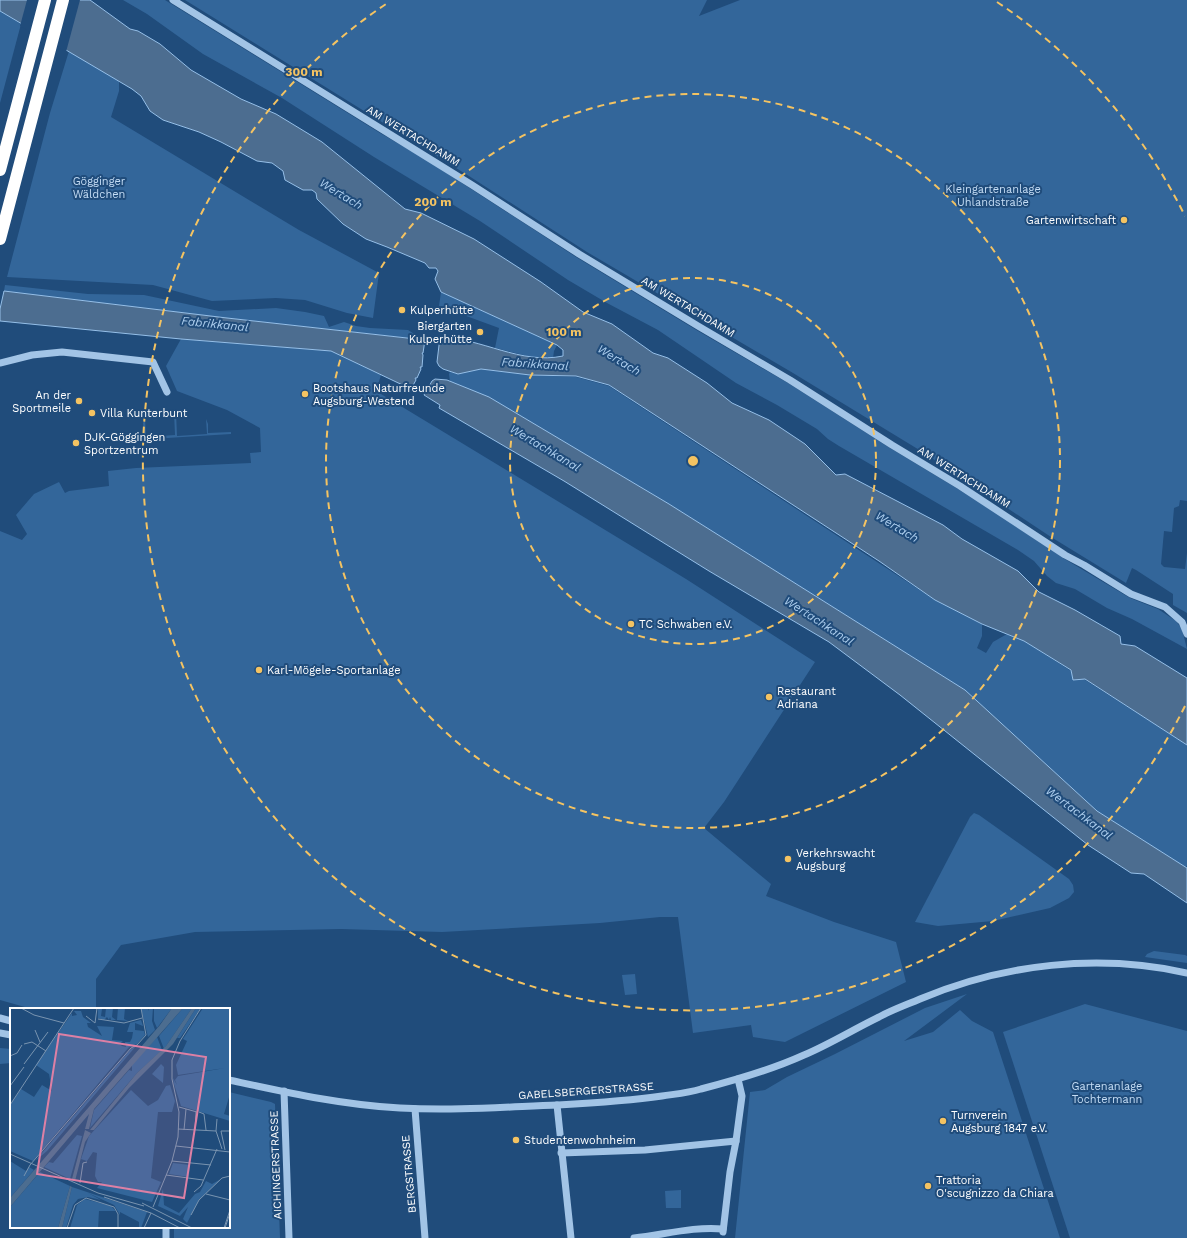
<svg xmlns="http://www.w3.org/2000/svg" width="1187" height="1238" font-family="'Work Sans',sans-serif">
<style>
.green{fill:#33669a}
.water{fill:#4c6d90;stroke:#95bfe8}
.pier{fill:#204c7b}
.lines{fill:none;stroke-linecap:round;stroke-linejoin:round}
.minor{stroke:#a2c4e6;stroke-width:7}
.highway{stroke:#fff;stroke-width:12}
.ring{fill:none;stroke:#f4c362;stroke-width:2;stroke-dasharray:7 5}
.poi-dot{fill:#f4c362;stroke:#204c7b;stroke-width:1.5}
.labels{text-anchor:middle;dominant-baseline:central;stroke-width:4;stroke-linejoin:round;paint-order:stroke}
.street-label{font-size:11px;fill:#fff;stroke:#204c7b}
.park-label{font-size:11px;fill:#c5ddf5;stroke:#204c7b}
.poi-label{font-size:11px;fill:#fff;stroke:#204c7b;text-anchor:start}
.water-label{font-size:12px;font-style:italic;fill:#adceee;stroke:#204c7b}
.inset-road{fill:none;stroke:#7994b0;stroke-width:1}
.view{fill:#dd80a5;fill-opacity:0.15;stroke:#dd80a5;stroke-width:2}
.inset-edge{fill:none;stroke:#fff;stroke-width:2}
.centre{fill:#f4c362;stroke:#204c7b;stroke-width:2}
.ring-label{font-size:12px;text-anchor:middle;font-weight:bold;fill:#f4c362;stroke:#204c7b;stroke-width:4;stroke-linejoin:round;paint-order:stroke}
</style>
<rect width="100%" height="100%" fill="#204c7b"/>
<!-- green -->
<g class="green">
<path d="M123,0h42l215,133 45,26 151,98 122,74 90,52 102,65 68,41 44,28 61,41 67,40 28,11 18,12 6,8 5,20 -55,-30 -25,-11 -32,-19 -19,-6 -9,-7 -13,-15 -16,-11 -179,-104 -11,-7 -11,-10 -40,-24 -41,-22 -78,-53 -51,-27 -39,-23 -88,-59 -106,-64 -92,-59 -79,-44 -56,-40z"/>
<path d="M185,0h522l-8,16 41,-16h447v501l-7,-1 -1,6 -5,2 -2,24 -8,-1 -3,33 3,3 21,2 2,-16v60l-14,-8v-11l-37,-24 -4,-2 -6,15 -75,-46 -130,-86 -128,-78 -206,-121 -118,-76z"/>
<path d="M0,11l21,13 -21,79z"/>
<path d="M69,51l50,30v10l-8,26 188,113 80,43 -6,45 -26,-5 -42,-13 -29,-2 -64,3 -59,-16 -146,-8 43,-164z"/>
<path d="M5,285l83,9 56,1 75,16 57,-3 29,4 19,4 5,11 15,-5 12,4 14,2 38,2 8,5 2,4 -191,-21 -223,-27z"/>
<path d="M441,292l116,53 -3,6 -1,7 -21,-1 -37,-9 4,-20 -60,-22z"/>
<path d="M181,339l150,12 50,24 -5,16 310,188 129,83 -91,140 -20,26 67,56 -5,12 68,26 62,20 10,40 -121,60 -32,-5 -2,-12 -58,8 -15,-116h-18l-60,6 -158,9 -101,-3 -146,3 -74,13 -25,34v30h-64l-32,-9v-469l22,9 5,-6 -11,-19 18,-21 25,-12 6,11 4,-2 40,-5 -1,-15 28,-3 115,-5 -1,-10 11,-1 -1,-24 -33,-18 -50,-19 -11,-25z"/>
<path d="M481,369l49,6 46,2 33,9 326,214 47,24v12l-5,12 9,5 7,-11 14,-8 17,7 163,104v121l-2,1 -88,-56 -132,-121 -296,-186 -180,-107 -39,-15 -1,-8 1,-2 8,2z"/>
<path d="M174,412h2l1,24 30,-2 -1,-15 2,5v9l23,-1v2l-96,6v-2l9,-1 -1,-14 2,-4 1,18 29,-2z"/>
<path d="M974,813l5,2 90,64 4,6 1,7 -5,6 -19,10 -57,13 -55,5 -23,-4 55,-105z"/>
<path d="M1154,951l31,4 2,1v7l-42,-6 2,-3z"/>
<path d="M635,974l2,20 -12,1 -3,-20z"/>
<path d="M967,994l-63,47 29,-9 27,-22 12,11 21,11 67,206h-325l15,-146 15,-2 22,-13 48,-23 90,-46z"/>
<path d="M1085,1004l102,27v207h-117l-67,-206z"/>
<path d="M0,1048l11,1v14l-11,1z"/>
<path d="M229,1092l42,10 4,2 5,134h-106v-11h55z"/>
<path d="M681,1190v18h-15l-1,-17z"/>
</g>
<!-- water -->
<g class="water">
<path d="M0,0h90l40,29 8,2 22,13 31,26 50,29 35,15 46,28 83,67 16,4 53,26 67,43 42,30 29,12 41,29 15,5 39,25 25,20 37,17 36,24 31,31 9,-1 98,51 19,14 56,32 21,21 36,18 45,26 1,8 14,2 52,32v67l-102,-66 -12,1 -2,-10 -47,-29 -42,-17 -47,-24 -56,-39 -270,-176 -33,-9 -46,-1 -49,-6 -23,5 -15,-5 -4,-3 -2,-4 3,-25c41,1 81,28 123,19v-6l-6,-5 -116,-53 -6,-13 3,-8 -2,-3h-7l-4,-5 -38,-16 -21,-8 -23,-15 -26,-25 -1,-6 -4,-3h-9l-18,-10 -2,-9 -11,-8 -15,-2 -36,-19 -22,-10 -36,-12 -13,-9 -9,-15 -9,-7 -132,-78z"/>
<path d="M4,291l223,27 198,22 -2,13h-1l1,2 -1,12h-2l1,2 -4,9h-2l1,2 -5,9 -80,-38 -150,-12 -181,-18v-12z"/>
<path d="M435,379l12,1 42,17 180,107 296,186 132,121 90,57v35l-43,-29 -13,-1 -43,-28 -188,-150 -71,-53 -120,-71 -145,-90 -125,-73 1,-3 -16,-10 8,-14z"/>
</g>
<!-- pier -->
<path class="pier" d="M27,0h53l-14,52 -46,-26z"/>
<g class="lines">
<!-- minor -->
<g class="minor">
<path d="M173,0l299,185 107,69 119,72 92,54 102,65 68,41 105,69 19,10 47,29 34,13 17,15 5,12"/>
<path d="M0,363l32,-8 30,-3 91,10 14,30"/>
<path d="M0,1018l11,3"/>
<path d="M0,1033l11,2"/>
<path d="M229,1080c56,12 113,25 171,28 53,3 105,-1 158,-3 35,-2 69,-4 104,-9 13,-2 26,-3 39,-7 35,-9 70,-19 103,-34 26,-11 50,-26 75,-38 13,-7 27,-12 41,-18 83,-35 178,-46 267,-26"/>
<path d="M284,1091l5,147"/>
<path d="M557,1105l14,133"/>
<path d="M415,1109l10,129"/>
<path d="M561,1153l84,-3 91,-9"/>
<path d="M166,1227v11"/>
<path d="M723,1232l7,-60 6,-31 6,-45 -4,-17"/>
<path d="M634,1238c29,-3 60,-12 89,-9"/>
</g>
<!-- highway -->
<g class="highway">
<path d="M0,170l45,-170"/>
<path d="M0,239l63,-239"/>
</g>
</g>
<!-- distance rings -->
<g class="ring">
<circle cx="693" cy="461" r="183"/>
<circle cx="693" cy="461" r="367"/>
<path d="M1185 706A550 550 0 1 1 389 2M997 2A550 550 0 0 1 1185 216"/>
</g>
<!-- markers -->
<g class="poi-dot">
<circle cx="1124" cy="220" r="4"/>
<circle cx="402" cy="310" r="4"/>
<circle cx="480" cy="332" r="4"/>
<circle cx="305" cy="394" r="4"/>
<circle cx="79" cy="401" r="4"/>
<circle cx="92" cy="413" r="4"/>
<circle cx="76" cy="443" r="4"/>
<circle cx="631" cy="624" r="4"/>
<circle cx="259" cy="670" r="4"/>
<circle cx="769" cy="697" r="4"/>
<circle cx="788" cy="859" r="4"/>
<circle cx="943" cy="1121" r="4"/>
<circle cx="516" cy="1140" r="4"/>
<circle cx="928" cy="1186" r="4"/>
</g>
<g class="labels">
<!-- street labels -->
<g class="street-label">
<text transform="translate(413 136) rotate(31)">AM WERTACHDAMM</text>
<text transform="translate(688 307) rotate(31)">AM WERTACHDAMM</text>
<text transform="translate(964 477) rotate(32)">AM WERTACHDAMM</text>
<text transform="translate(586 1091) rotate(-4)">GABELSBERGERSTRASSE</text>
<text transform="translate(276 1165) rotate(-92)">AICHINGERSTRASSE</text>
<text transform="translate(409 1174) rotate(-95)">BERGSTRASSE</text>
</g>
<!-- park labels -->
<g class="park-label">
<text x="99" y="181">Gögginger<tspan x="99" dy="13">Wäldchen</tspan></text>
<text x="993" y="189">Kleingartenanlage<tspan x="993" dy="13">Uhlandstraße</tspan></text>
<text x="1107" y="1086">Gartenanlage<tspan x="1107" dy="13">Tochtermann</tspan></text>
</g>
<!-- poi labels -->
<g class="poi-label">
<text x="1116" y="220" text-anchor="end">Gartenwirtschaft</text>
<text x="410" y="310">Kulperhütte</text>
<text x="472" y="326" text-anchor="end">Biergarten<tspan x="472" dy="13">Kulperhütte</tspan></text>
<text x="313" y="388">Bootshaus Naturfreunde<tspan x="313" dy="13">Augsburg-Westend</tspan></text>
<text x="71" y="395" text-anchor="end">An der<tspan x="71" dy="13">Sportmeile</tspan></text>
<text x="100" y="413">Villa Kunterbunt</text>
<text x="84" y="437">DJK-Göggingen<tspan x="84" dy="13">Sportzentrum</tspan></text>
<text x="639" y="624">TC Schwaben e.V.</text>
<text x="267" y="670">Karl-Mögele-Sportanlage</text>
<text x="777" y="691">Restaurant<tspan x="777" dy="13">Adriana</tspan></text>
<text x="796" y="853">Verkehrswacht<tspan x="796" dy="13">Augsburg</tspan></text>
<text x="951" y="1115">Turnverein<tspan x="951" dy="13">Augsburg 1847 e.V.</tspan></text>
<text x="524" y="1140">Studentenwohnheim</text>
<text x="936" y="1180">Trattoria<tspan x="936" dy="13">O'scugnizzo da Chiara</tspan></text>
</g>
<!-- water labels -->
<g class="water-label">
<text transform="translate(341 194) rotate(31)">Wertach</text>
<text transform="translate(215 324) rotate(6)">Fabrikkanal</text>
<text transform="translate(619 360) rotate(31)">Wertach</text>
<text transform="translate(535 364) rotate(4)">Fabrikkanal</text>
<text transform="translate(545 448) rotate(31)">Wertachkanal</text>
<text transform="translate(897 527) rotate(31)">Wertach</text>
<text transform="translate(819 621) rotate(33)">Wertachkanal</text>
<text transform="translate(1079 813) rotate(37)">Wertachkanal</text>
</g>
</g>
<!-- overview -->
<g transform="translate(10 1008)">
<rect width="220" height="220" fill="#204c7b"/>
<path d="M88,0l4,1 -1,7 4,1 1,-9h7l-1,9 4,3h-5l-1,-3 -1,3 -2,-3 -3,3 -6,-2zM108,0h7l-1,11 4,2 -11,-1zM131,0h7l1,3v-3h4l-1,13 3,9 -7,7zM144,0h18l-15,20 -3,-7zM173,0h9l-28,41 -5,-13zM186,0h5l-21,30h-3zM193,0h27v86l-6,20 6,2v5l-49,-15 -7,-22 -1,-6 4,7 -2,-5 3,-4 47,-8 -47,7 -2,-10 11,-24 -4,-2zM64,3h7l2,6 8,6h-4l1,4 14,9 -5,-10 17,1 -2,13 11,1 -4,3 3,2 4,1 -1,-5h5l2,-4 1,-6h-6l3,-9 11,-3 2,6 -8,-3v7l9,1 1,4 -8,9 -8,3 -96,114 -23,-10v-46l11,-16 13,8 8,-12 10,6 -3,-17 -13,-9 36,-52v3l5,-1zM147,29l5,13 -25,23 -47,55 4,-18 35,-40 3,1v-6zM126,38l-89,105 -12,10 96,-112zM151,56l3,3 -1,16 -11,-9zM160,77l5,16 -3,11h-14l-7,66 10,4 -9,20 -55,-14 5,-6h-4l-3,-6 2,-23 -4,-1 -6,9 -6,-2 8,-23 42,-46 17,16 10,-6 8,-14zM67,127l5,1 -12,43 -26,-12 5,-5 4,1zM0,153l16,10 3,-4 5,3 -24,28zM163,155l17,2 -1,12 -20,-3zM30,164l30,14 -12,42h-48v-21zM211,171l-22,21 -12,23 -4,-4 5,-12 -8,9 -22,-10 5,-17 1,16 15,8 16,-19 5,-2 6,-11 6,3zM62,179l75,25 -6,16h-2v-6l-19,-10v3l-6,-10 -26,-12 13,7 -13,-3 -10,2 -5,6 -7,23h-4zM75,191l26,7 5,5h-17l-1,17h-28l7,-23z" fill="#33669a"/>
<path d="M162,0h11l-89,101 -5,20h-4l4,-15 -79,93v-9l150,-173zM182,0h4l-23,36 -44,44 -35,42h-4l47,-57 29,-27zM75,122l6,3 -6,9 -10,39 -3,-2zM60,178l2,1 -10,41h-4z" fill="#4c6d90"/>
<path class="inset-road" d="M11,0l13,7 30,8M76,8l9,7 2,-15M88,11l26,4 18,-5M25,22l5,12M14,36l8,-2 14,9M0,48l7,-3 5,-8M14,56l24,-32M0,78l14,-19M0,97l64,-97M169,99l18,5M189,104l5,2 2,16M207,111l-1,12 6,18M168,121l38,2M174,122l2,-21M185,122l1,-18M166,138l54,6M215,142l-4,-19h9M0,146l88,39 46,13M162,153l39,4M156,167l37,5M14,168l6,-11 101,-117 6,-3 9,-10 -5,-27M70,175l3,-20 4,-1M184,184l7,-6 16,-37M196,186l24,6M94,189l47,16 29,15M132,195l50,25M143,199l19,-46 6,-24 1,-25 -7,-33v-19l8,-19 21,-33M181,207l8,-15 23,-22 8,-2M57,220l8,-23 11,-7 28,9 4,7v14M134,220l7,-15M214,220l6,-18M215,220l5,-15"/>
<path class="view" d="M49,26l147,23 -22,141 -147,-24z"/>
<rect width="220" height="220" class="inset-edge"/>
</g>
<circle cx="693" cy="461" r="6" class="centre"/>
<g class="ring-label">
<text x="304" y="76">300 m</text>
<text x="433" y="206">200 m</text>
<text x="564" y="336">100 m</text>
</g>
</svg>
